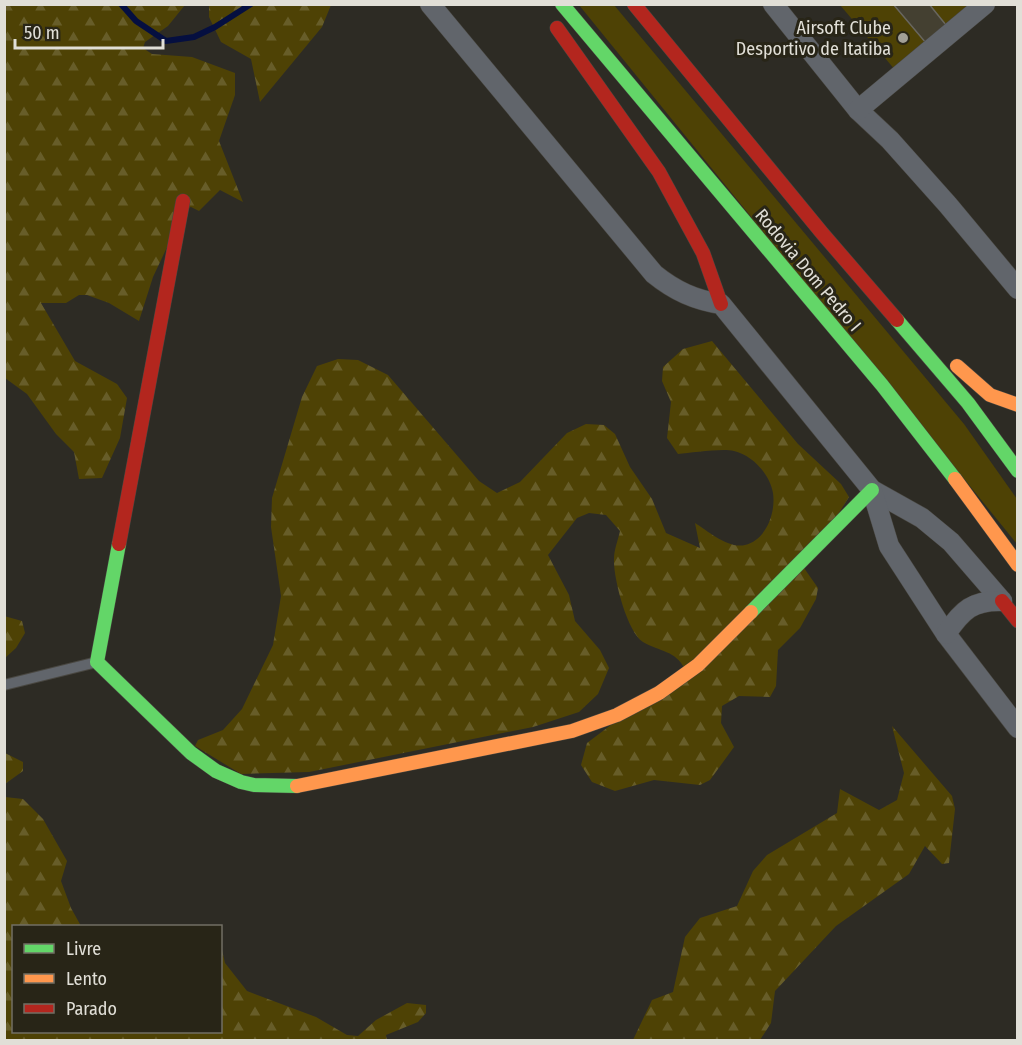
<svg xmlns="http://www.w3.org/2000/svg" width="1022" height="1045" font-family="'Fira Sans Condensed',sans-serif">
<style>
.green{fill:#4e4205}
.forest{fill:url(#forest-firs)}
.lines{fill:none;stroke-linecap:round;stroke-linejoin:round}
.stream{stroke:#050f40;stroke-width:6}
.building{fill:#444031;stroke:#68665f;stroke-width:1.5}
.lane-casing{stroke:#494741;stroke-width:12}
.street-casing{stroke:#494741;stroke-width:21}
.fast-casing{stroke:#494741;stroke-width:15}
.slow-casing{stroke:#494741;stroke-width:15}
.jam-casing{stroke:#494741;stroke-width:15}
.lane{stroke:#61656b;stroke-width:10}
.street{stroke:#61656b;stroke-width:20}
.fast{stroke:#63d668;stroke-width:14}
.slow{stroke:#ff974d;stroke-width:14}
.jam{stroke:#b3261e;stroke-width:14}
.poi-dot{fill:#a2a098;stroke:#282517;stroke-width:2}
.labels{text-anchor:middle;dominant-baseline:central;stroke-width:6;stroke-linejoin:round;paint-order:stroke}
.poi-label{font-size:18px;fill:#e1dfd7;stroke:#282517;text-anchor:end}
.street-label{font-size:18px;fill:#e1dfd7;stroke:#282517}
</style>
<defs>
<pattern id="forest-firs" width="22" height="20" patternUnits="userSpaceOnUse" patternTransform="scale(1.5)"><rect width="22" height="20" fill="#4e4205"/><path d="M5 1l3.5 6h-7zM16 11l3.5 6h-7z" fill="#675d29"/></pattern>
</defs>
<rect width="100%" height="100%" fill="#2d2b24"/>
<!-- green -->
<g class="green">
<path d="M579,5h35l350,419 53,75v45z"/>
<path d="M840,5h137l-81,66z"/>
</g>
<!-- forest -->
<g class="forest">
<path d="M5,5h180l-17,21 -23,16 -2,6 9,6 40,3 43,16v22l-16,46 24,61 -23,-12 -21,21 -8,-4 -6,2 -32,68 -14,44 -30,-18 -22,-8h-8l-13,8h-25l34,58 42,23 10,14 -7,40 -18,40 -23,1 -5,-27 -18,-18 -29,-40 -22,-16z"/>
<path d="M209,5v-1l122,1 -9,22 -62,75 -9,-43 -30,-17 -12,-25z"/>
<path d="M712,341l86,103 43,40 8,13 -45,71 14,20 -2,11 -16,29 -22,22 -2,36 -6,11 -31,-1 -17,10 -1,17 13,24 -24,33 -10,5 -46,-5 -39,11 -23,-9 -11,-17 6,-22 98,-74c-10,-19 -25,-17 -42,-27 -16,-10 -30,-65 -29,-83 0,-9 4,-19 6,-28l-14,-16 -17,-2 -12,5 -29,37 21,40 6,26 25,29 9,18 -11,26 -19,18 -46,15 -224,45 -68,2 -46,-28 3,-6 25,-10 19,-21 31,-64 8,-49 -10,-69 1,-29 30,-101 15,-31 21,-7 20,1 30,15 91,106 18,12 23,-11 47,-49 19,-9 18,1 11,9 15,33 22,32 14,34 34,15 -5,-25c13,8 33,26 50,22 21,-5 31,-32 28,-52 -3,-19 -21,-38 -39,-42 -12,-3 -43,2 -56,3l-11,-16 4,-36 -9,-21 1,-14 20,-18z"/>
<path d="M4,616l18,5 3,12 -9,15 -11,10z"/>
<path d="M892,726l60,70 3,13 -6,54 -7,1 -17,-18 -16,28 -73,52 -61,65 -4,32 -11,17h-127l19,-40 21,-8 12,-55 15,-19 37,-12 16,-35 14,-16 70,-42 3,-24 39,21 18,-10 7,-27z"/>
<path d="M5,753l18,9v9l-18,13z"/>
<path d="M5,797l18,2 20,20 24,42 -6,20 10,27 10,18h-67v106h206l1,-86 4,17 22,28 69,26 31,18 11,1 18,-16 31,-17 19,2v8l-8,9 -32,13 1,5h-382z"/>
</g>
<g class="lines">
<!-- stream -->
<path class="stream" d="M121,4l15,17 30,20 28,-4 21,-10 36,-23"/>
</g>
<!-- building -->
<path class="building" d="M893,4h36l17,21 -20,18z"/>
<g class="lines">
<!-- lane casing -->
<g class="lane-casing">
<path id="lane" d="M4,685l93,-23"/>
</g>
<!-- street casing -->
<g class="street-casing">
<g id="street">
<path d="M430,4l224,270c21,17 41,26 67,30l151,186 50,28 29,24 51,59"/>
<path d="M773,4l85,106 32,30 58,65 70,84"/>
<path d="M858,110l127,-106"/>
<path d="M872,490l17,56 57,88 72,94"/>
<path d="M946,634c16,-24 27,-34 56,-33"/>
</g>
</g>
<!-- fast casing -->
<g class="fast-casing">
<g id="fast">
<path d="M562,4l320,381 73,94"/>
<path d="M897,320l71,83 50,68"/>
<path d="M119,544l-22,118 94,91 25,18 25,11 13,3 43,1"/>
<path d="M751,612l121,-122"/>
</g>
</g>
<!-- slow casing -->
<g class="slow-casing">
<g id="slow">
<path d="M957,366l33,29 28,10"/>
<path d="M955,479l63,86"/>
<path d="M297,786l275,-55 45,-16 42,-22 39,-28 53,-53"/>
</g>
</g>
<!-- jam casing -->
<g class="jam-casing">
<g id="jam">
<path d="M634,4l188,229 75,87"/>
<path d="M557,28l102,144 44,81 18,51"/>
<path d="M119,544l64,-343"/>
<path d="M1002,601l16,20"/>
</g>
</g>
<!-- lane -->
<use href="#lane" class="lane"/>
<!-- street -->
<use href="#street" class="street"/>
<!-- fast -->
<use href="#fast" class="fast"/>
<!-- slow -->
<use href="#slow" class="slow"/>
<!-- jam -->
<use href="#jam" class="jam"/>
</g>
<!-- markers -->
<circle class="poi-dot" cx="903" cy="38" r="6"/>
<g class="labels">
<!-- poi labels -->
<g class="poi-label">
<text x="891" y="28">Airsoft Clube<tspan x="891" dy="21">Desportivo de Itatiba</tspan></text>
</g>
<!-- street labels -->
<g class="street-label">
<text transform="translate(808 270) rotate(50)">Rodovia Dom Pedro I</text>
</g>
</g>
<!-- border -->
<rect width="1022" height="1045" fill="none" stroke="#e1dfd7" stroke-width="12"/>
<!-- legend -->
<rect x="12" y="925" width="210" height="108" fill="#282517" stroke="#726f64" stroke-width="1.5"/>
<rect x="24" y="944" width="30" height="9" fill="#63d668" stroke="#726f64" stroke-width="1.5"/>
<text x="66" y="955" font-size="18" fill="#e1dfd7">Livre</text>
<rect x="24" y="974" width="30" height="9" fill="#ff974d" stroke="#726f64" stroke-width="1.5"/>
<text x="66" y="985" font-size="18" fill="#e1dfd7">Lento</text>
<rect x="24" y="1004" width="30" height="9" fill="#b3261e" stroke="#726f64" stroke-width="1.5"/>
<text x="66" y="1015" font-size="18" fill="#e1dfd7">Parado</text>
<!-- scale -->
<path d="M15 39v9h148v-9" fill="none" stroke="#e1dfd7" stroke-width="3"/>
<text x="24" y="39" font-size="18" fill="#e1dfd7" stroke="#282517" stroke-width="4.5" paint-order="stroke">50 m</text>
</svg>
